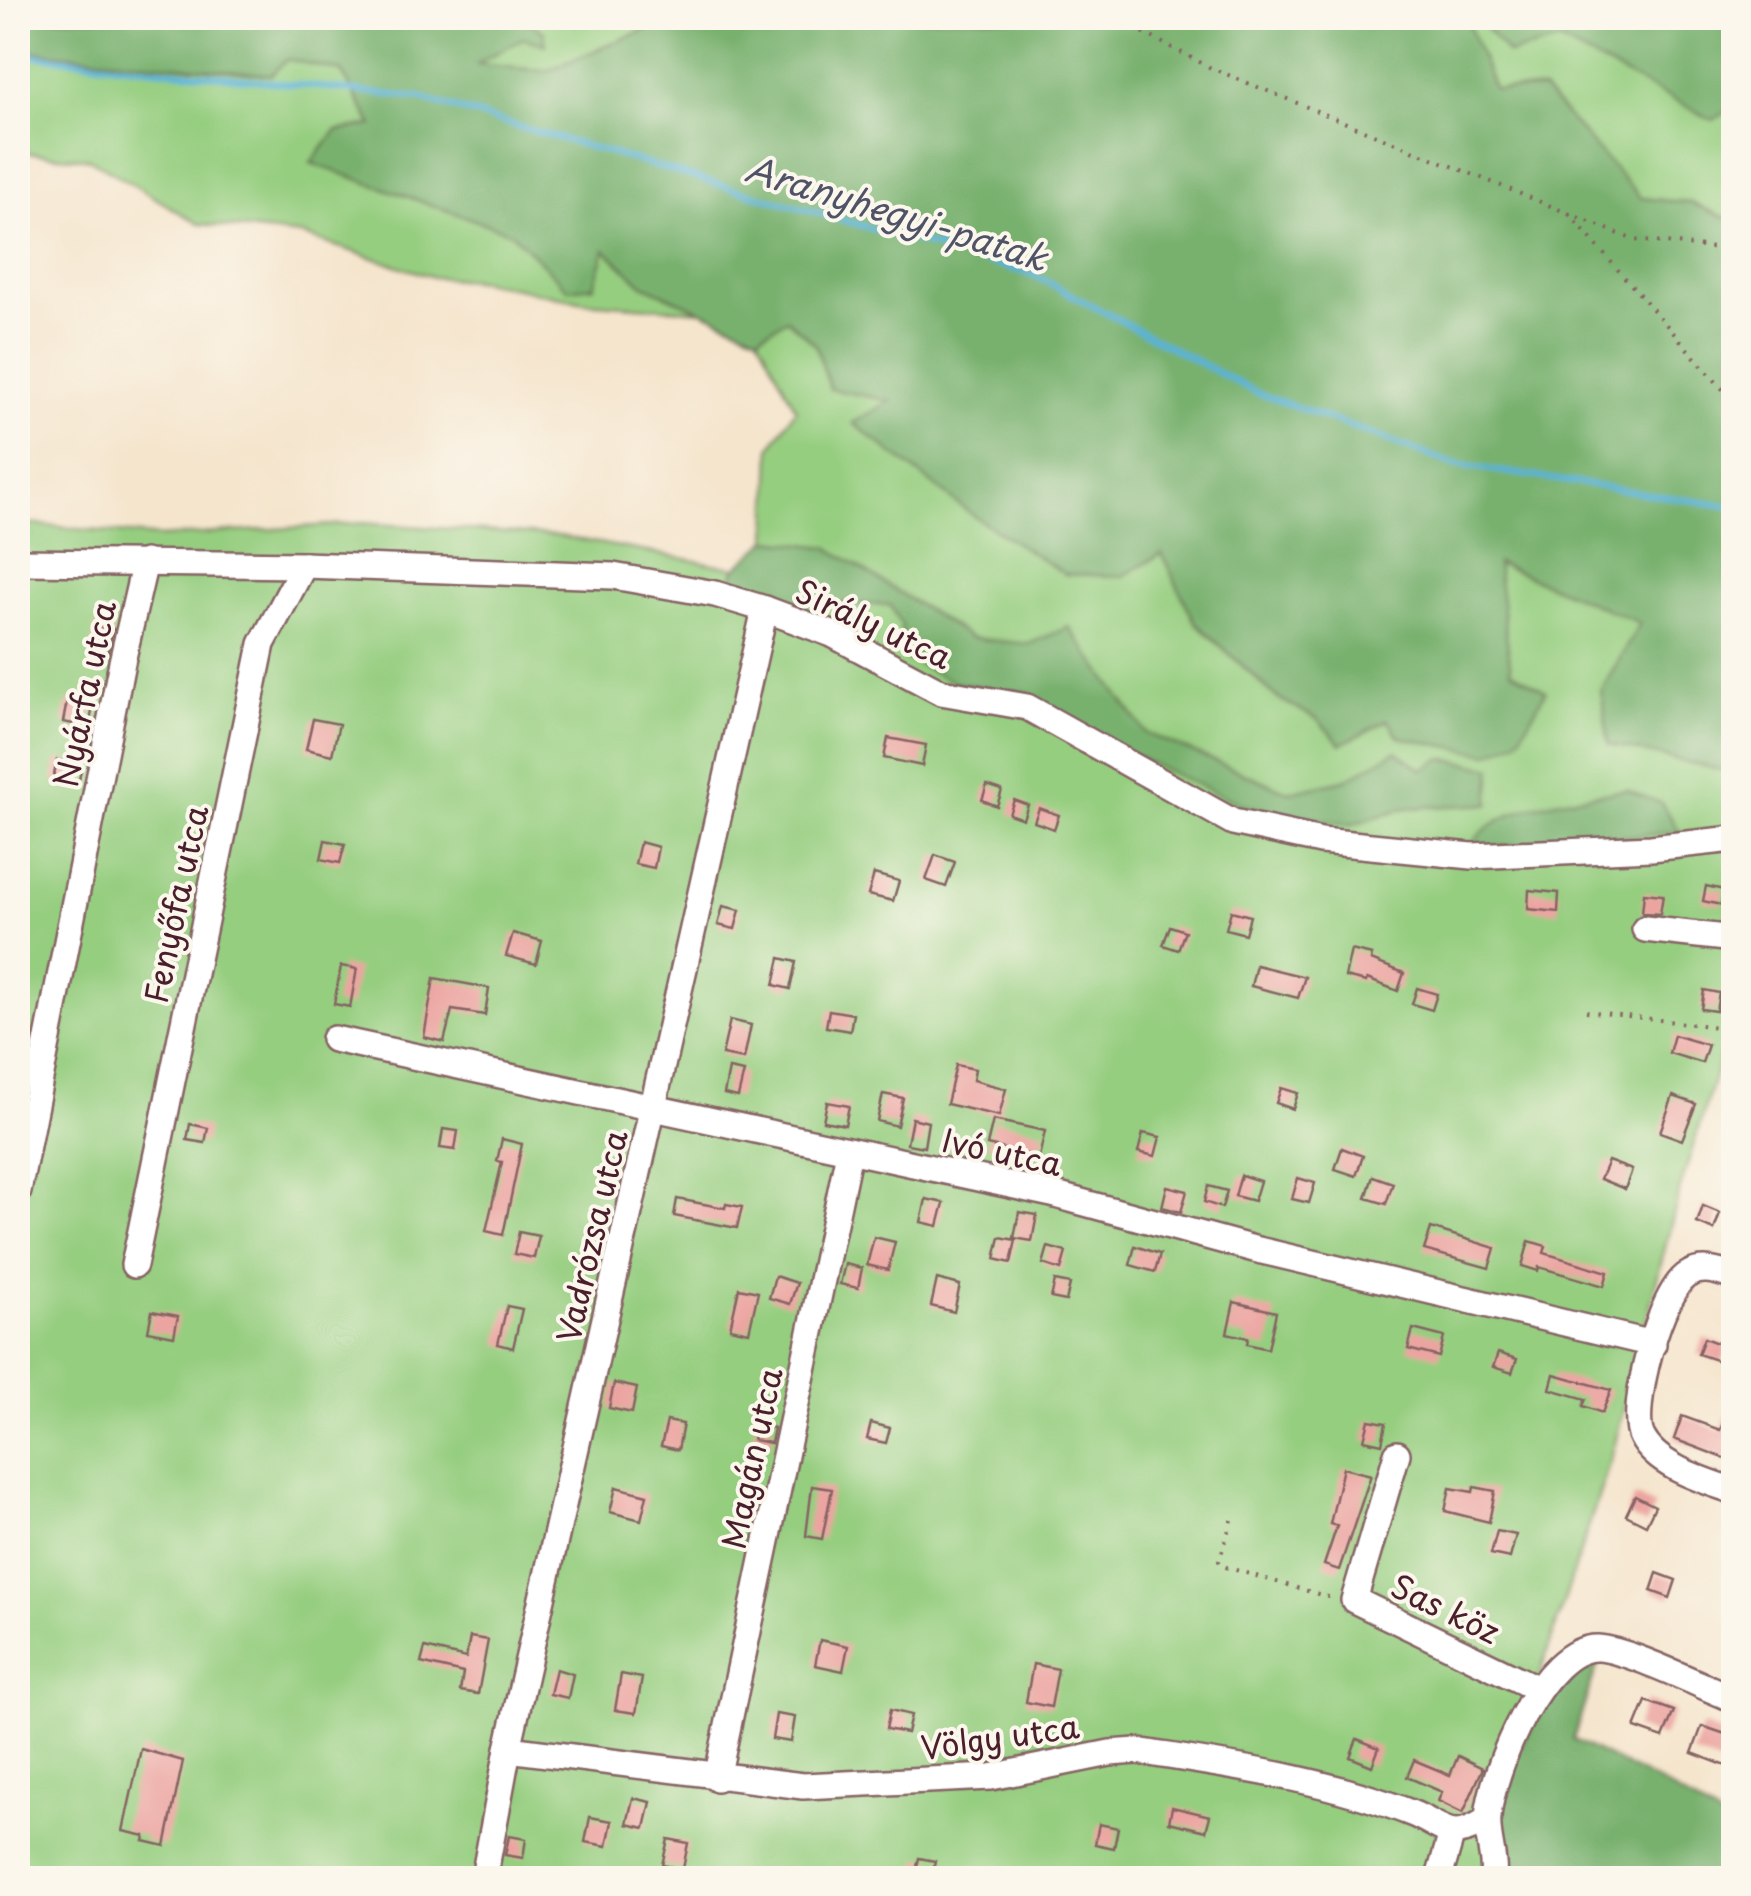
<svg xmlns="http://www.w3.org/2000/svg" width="1751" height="1896" font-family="'Playpen Sans',sans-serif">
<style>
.green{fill:#96ce80;stroke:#707656;stroke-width:2.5}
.forest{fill:#78b16e;stroke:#61684c;stroke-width:2.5}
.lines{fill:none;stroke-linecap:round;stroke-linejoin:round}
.stream{stroke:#5ab3d7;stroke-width:6}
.building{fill:#eca4a1}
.minor-casing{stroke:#866464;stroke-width:30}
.path{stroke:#866464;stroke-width:4;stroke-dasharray:2.5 8;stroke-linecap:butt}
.minor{stroke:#fff;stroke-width:25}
.labels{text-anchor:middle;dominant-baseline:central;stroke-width:8;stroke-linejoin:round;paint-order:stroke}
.street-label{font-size:32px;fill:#4a1f2b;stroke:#fbf7ec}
.water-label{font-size:35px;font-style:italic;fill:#505367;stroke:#fbf7ec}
</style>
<rect width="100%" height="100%" fill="#fbf7ec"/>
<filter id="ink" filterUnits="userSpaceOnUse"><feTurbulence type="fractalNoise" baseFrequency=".01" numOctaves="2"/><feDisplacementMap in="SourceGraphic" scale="20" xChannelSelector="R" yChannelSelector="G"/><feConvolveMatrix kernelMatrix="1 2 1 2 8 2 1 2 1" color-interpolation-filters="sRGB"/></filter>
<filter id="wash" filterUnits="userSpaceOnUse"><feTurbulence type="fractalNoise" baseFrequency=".0048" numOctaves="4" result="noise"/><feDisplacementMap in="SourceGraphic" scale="40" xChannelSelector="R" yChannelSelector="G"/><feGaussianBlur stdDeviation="2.25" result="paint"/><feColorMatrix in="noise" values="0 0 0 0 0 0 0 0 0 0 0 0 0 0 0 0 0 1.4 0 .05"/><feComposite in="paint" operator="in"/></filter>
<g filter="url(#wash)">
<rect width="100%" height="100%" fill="#f5e5cd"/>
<!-- green -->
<g class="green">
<path d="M522,18h151l-127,53 -71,-7 48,-26 21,-6z"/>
<path d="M1466,18h11l31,36 51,-13 154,78 20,-11v113l-42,-18 -50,-5 -98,-108 -49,-1z"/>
<path d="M18,50l252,25 17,-16 54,12 32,55 -37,5 -25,32 201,70 56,56 37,-39 38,35 59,26 -118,-9 -101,-21 -50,-4 -132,-42 -102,-11 -109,-65 -72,-7z"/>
<path d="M787,319l29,26 14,44 63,12 -39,23 120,92 91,58 58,2 39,-22 33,68 82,76 40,21 24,25 48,-24 10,17 30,3 82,-68 -15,-109 145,60 -39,68 7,52 124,30v242l-53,174 -68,266 -73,222 -67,134 15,38 -3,29h-1466v-1355l141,14 203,-14 197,13 177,32 -6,17 66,18 94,2 11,19 54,59 74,10 320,132 56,-17 84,-5 -65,-33 -28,-18 -51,28 -55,12 -144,-59 -77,-105 -40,17 -58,-7 -144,-91 -59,-7 3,-93 25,-38 -38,-73z"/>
</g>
<!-- forest -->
<g class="forest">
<path d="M18,18h504l22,14 2,13 -23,-7 -46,26 69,7 128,-53h792l28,71 49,1 98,108 50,5 42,18v552l-124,-29 -8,-53 39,-68 -143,-60 14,108 35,20 -28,49 -30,14 -89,-17 -11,-17 -47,24 -24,-25 -39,-21 -83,-76 -33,-68 -39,22 -58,-2 -91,-58 -121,-93 38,-22 -61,-12 -14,-44 -29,-26 -29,17 -115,-51 -38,-35 -11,36 -26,3 -56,-56 -201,-70 25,-32 37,-6 -32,-54 -54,-12 -16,16 -253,-25z"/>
<path d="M1477,18h236l20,8v82l-20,12 -154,-79 -51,13z"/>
<path d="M768,540l59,7 144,91 58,6 40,-17 77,106 143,59 56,-12 51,-29 27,19 19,-12 50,10 -3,36 -84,4 -56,17 -105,-19 -217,-99 1,-14 -73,-10 -52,-26 -2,-33 -11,-19 -97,-3 -64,-17 7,-17z"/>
<path d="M1626,790l36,13 18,29 -211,18c22,-47 111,-53 157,-60z"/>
<path d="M1585,1659l13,4 -25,76 85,43 75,44v52h-232l-5,-78 53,-116z"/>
</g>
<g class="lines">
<!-- stream -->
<path class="stream" d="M18,54l401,44 617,178 219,116 198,72 281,43"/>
</g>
<g id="blocks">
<!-- building -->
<g class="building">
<path d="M95,626l18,3 -6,25 -16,-3z"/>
<path d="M67,701l26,5 -4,21 -26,-5z"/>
<path d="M313,719l26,5 -7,31 -26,-6z"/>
<path d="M888,738l38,7 -4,21 -38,-8z"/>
<path d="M57,760l25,5 -4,20 -25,-5z"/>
<path d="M987,785l15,5 -5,16 -15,-6z"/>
<path d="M1014,800l14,5 -5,14 -14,-5z"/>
<path d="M1039,808l20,7 -5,14 -20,-7z"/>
<path d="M325,840l20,4 -5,19 -19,-4z"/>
<path d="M640,842l18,5 -4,21 -19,-4z"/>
<path d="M935,855l20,7 -9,25 -20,-7z"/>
<path d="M874,874l25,7 -6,20 -25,-6z"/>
<path d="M1706,886l18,4 -3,15 -18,-4z"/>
<path d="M1529,890l30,3 -1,19 -30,-3z"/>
<path d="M1644,893l19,2 -3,19 -18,-1z"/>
<path d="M723,906l17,4 -5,19 -17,-4z"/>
<path d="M1231,911l19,5 -5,18 -19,-5z"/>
<path d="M1170,926l15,5 -7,19 -15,-5z"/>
<path d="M513,933l29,8 -6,23 -30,-8z"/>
<path d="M1351,950l21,5 -1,5 33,13 -6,18 -31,-12 -1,3 -21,-5z"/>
<path d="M780,958l16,4 -6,27 -16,-4z"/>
<path d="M1256,965l49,12 -7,21 -47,-12z"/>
<path d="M341,966l16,3 -7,38 -16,-3z"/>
<path d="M434,978l55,10 -4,27 -33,-5 -8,32 -20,-5z"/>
<path d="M1417,988l20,6 -5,16 -20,-6z"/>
<path d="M1704,990l15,3 -3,18 -15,-2z"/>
<path d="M829,1010l24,4 -3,17 -24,-4z"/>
<path d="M730,1020l21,5 -7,34 -22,-4z"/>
<path d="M1674,1035l34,10 -6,18 -33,-10z"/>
<path d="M956,1065l19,4 -2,11 33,9 -7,27 -52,-12z"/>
<path d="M729,1069l15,3 -6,25 -14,-3z"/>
<path d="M1281,1088l17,5 -5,16 -17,-6z"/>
<path d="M883,1094l20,4 -6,28 -20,-5z"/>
<path d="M1673,1096l23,8 -14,36 -22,-8z"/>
<path d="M827,1102l22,4 -4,19 -22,-4z"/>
<path d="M912,1118l16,4 -4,25 -17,-3z"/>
<path d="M993,1120l52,11 -6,26 -52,-12z"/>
<path d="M190,1124l18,4 -3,15 -18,-3z"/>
<path d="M443,1129l15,2 -3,19 -15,-2z"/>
<path d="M1143,1133l17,4 -5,19 -17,-4z"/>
<path d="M502,1139l20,5 -19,91 -17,-4 16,-69 -5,-1z"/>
<path d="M1342,1148l21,8 -7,20 -21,-7z"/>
<path d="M1608,1161l24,9 -7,19 -25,-10z"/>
<path d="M1241,1175l19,6 -6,20 -19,-5z"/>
<path d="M1373,1176l20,7 -7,21 -20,-6z"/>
<path d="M1298,1178l17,5 -6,20 -17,-4z"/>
<path d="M1167,1186l20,5 -6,21 -19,-5z"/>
<path d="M1208,1186l19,5 -5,17 -18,-6z"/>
<path d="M677,1199l48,9 1,-4 16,3 -5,21 -63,-12z"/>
<path d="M926,1199l18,4 -6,23 -17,-4z"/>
<path d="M1703,1206l17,7 -6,17 -17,-7z"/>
<path d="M1019,1212l18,3 -5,26 -18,-3z"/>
<path d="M1431,1228l64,20 -6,20 -65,-18z"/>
<path d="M519,1232l20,4 -5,22 -20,-4z"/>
<path d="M874,1237l21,5 -7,28 -21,-5z"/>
<path d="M1000,1237l16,3 -5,23 -16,-4z"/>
<path d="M1529,1241l17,5 -2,7 64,19 -4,14 -65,-19 -1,4 -16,-5z"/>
<path d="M1135,1246l25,8 -5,18 -25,-7z"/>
<path d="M1048,1247l18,5 -5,18 -18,-6z"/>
<path d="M845,1264l17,4 -4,20 -18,-4z"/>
<path d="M775,1276l22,7 -7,21 -21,-6z"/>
<path d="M937,1279l23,6 -6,27 -23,-6z"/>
<path d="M1055,1281l15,3 -4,17 -15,-3z"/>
<path d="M739,1288l19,4 -9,40 -19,-4z"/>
<path d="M1234,1302l42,10 -8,37 -21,-5 1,-6 -21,-5z"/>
<path d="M507,1306l15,3 -9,39 -15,-4z"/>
<path d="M152,1311l26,5 -4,20 -26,-5z"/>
<path d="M1413,1329l31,8 -5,20 -31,-8z"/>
<path d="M1704,1338l24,9 -6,15 -24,-8z"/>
<path d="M1498,1353l19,6 -5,14 -19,-6z"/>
<path d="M1554,1374l57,16 -9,23 -19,-7 3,-7 -36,-10z"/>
<path d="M614,1383l23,5 -5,25 -23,-5z"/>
<path d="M1734,1399v63l-60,-23 8,-23 38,14z"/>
<path d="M1369,1420l17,3 -4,21 -18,-4z"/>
<path d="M667,1421l16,3 -5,26 -17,-4z"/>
<path d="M871,1423l19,5 -4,15 -19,-4z"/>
<path d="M756,1424l18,4 -3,15 -18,-3z"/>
<path d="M1343,1468l28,7 -32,95 -15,-5 13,-39 -7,-2z"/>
<path d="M812,1486l20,3 -10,50 -16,-3z"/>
<path d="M616,1487l31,8 -6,25 -31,-8z"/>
<path d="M1474,1487l21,4 -6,31 -44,-11 5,-23 23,4z"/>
<path d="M1635,1496l20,10 -9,19 -20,-10z"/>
<path d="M1497,1531l19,4 -6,23 -19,-4z"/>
<path d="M1657,1573l19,7 -6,18 -19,-7z"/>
<path d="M470,1637l18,3 -10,54 -18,-3 3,-18 -42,-10 4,-15 41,10z"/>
<path d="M820,1640l28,6 -5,25 -28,-6z"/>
<path d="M1033,1664l25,5 -7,38 -25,-5z"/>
<path d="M556,1669l17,5 -5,24 -18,-4z"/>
<path d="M621,1674l21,4 -6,35 -21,-3z"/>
<path d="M1646,1701l28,10 -11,27 -28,-10z"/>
<path d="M890,1710l21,5 -4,18 -21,-4z"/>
<path d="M776,1714l19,3 -4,25 -19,-3z"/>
<path d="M1702,1726l32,11v32l-42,-16z"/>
<path d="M1357,1739l22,9 -7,18 -22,-9z"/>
<path d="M141,1749l42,12 -18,85 -21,-5 1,-5 -22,-5z"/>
<path d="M1458,1756l25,12 -20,45 -25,-12 4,-9 -35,-15 7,-17 36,15z"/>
<path d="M633,1798l18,4 -6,26 -18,-4z"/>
<path d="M1172,1807l38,9 -4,15 -37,-9z"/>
<path d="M590,1817l22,4 -5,25 -22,-4z"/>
<path d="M1099,1824l19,4 -4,20 -19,-4z"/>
<path d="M509,1836l17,3 -3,19 -18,-3z"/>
<path d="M668,1839l20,4 -5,26 -21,-4z"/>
<path d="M919,1858l16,3 -3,17 -17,-2z"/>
</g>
</g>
</g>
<g filter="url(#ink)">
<use href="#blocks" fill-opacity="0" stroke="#866464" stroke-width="2.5"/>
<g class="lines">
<!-- minor casing -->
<g class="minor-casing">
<g id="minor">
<path d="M18,562l286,3 309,11 102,18 50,15 67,25 109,58 86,15 206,115 88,19 151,15 179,-8 83,-9"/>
<path d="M1645,929l89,10"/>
<path d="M334,1039l718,155 202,55 399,95"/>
<path d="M18,1191l104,-529 23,-100"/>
<path d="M134,1265l128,-621 42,-79"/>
<path d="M1734,1277c-15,-5 -30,-11 -45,-3 -28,13 -61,137 -47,163 15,30 62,43 92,54"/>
<path d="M1397,1454l-43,146 184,89"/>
<path d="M508,1749l295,37 188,-9 119,-24 27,-2c93,15 186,27 274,62 35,14 38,31 76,7"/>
<path d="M717,1778l132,-626"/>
<path d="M484,1878l24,-129 257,-1140"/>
<path d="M1439,1878l13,-45"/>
<path d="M1493,1878c3,-20 -7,-40 -5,-60 3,-46 55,-173 110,-170 31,2 103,38 136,51"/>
</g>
</g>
<!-- path -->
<g class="path">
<path d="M1115,18l96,50 423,172 91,9 9,9"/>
<path d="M1569,214l165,188"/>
<path d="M1586,1011l148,18"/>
<path d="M1232,1520l-13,41 3,5 113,33"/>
</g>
<!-- minor -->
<use href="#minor" class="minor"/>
</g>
</g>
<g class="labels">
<!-- street labels -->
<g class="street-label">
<text transform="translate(874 623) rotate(25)">Sirály utca</text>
<text transform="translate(84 694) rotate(-78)">Nyárfa utca</text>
<text transform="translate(175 904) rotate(-78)">Fenyőfa utca</text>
<text transform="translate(1002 1151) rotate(12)">Ivó utca</text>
<text transform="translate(591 1236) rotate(-77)">Vadrózsa utca</text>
<text transform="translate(751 1458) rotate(-78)">Magán utca</text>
<text transform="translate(1446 1608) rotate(26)">Sas köz</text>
<text transform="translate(1000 1736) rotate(-8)">Völgy utca</text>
</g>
<!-- water labels -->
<g class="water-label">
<text transform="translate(897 212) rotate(17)">Aranyhegyi-patak</text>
</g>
</g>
<!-- margin -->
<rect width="1751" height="1896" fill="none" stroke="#fbf7ec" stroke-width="60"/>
</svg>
